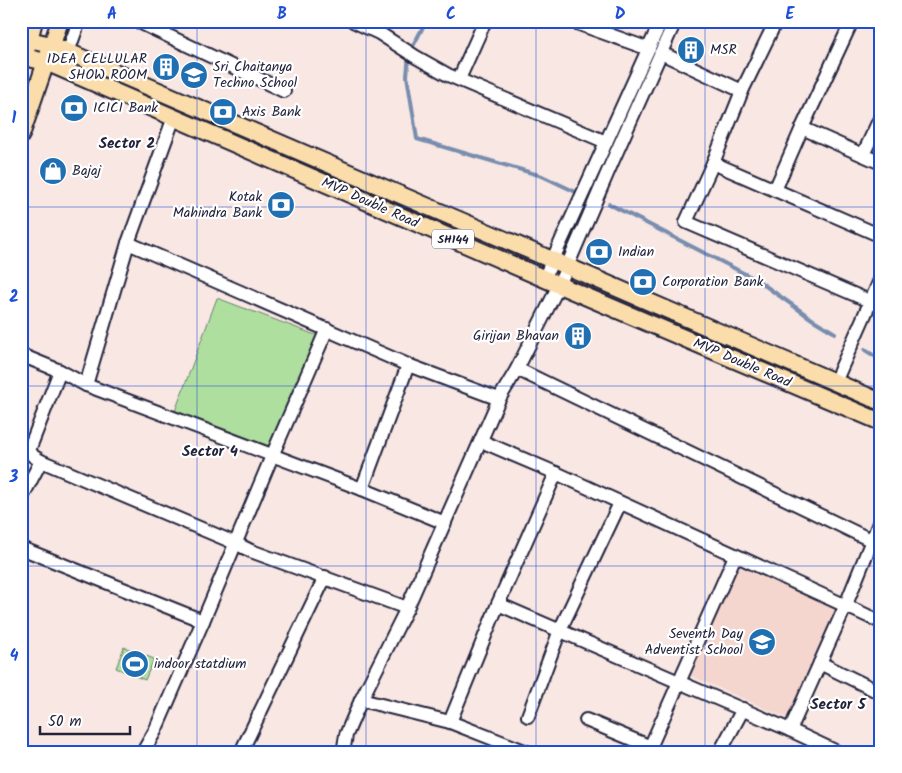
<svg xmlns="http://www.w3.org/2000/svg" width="902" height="773" font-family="Kalam,sans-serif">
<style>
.built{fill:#f4d6cf}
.green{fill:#afdf9f;stroke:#68806d}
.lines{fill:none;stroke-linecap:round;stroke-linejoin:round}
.stream{stroke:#788dae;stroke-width:4}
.minor-casing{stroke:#22223b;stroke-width:16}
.major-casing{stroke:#22223b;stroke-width:20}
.minor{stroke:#fff;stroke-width:12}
.major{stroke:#fbddab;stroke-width:16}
.grid{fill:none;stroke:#1d4ed8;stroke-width:1;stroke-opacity:0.55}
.labels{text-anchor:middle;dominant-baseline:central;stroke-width:4.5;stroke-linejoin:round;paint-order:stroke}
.shield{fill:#fff;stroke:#646476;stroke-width:1}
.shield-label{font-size:12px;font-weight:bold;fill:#22223b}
.poi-label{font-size:14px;fill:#22223b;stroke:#fff;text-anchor:start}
.street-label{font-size:14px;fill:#22223b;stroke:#fff}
.neighbourhood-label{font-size:15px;font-weight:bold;fill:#22223b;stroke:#fff}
.neatline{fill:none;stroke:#1d4ed8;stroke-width:2}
.grid-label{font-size:16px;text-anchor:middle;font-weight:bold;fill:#1d4ed8}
</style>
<rect width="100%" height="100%" fill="#f8e7e3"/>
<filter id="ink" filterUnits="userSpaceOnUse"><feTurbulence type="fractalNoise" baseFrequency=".02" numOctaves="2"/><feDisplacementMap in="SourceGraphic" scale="10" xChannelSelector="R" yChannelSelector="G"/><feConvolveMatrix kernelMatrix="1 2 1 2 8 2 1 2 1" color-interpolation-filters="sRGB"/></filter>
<g filter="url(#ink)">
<!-- built -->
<path class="built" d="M735,565l102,44 -48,110 -102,-45z"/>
<!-- green -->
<g class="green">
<path d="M217,298l101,38 -44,116 -100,-38z"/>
<path d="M124,647l30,12 -9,21 -29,-12z"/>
</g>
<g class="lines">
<!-- stream -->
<g class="stream">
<path d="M426,21l-17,33 -2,22 10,63 125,37 38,18"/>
<path d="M609,204l148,76 55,39 23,14"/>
<path d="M865,350l16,10"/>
</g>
<!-- minor casing -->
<g class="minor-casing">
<g id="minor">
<path d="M137,21l147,70"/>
<path d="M353,21l26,12 37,24 32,18 158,67"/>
<path d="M571,21l78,28"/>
<path d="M776,21l-34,70 -29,72 -27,59 195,84"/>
<path d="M68,52l11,-31"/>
<path d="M661,53l81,38"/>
<path d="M459,79l26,-58"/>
<path d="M802,128l79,35"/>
<path d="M863,155l18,-39"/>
<path d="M713,163l168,73"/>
<path d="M775,190l27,-62 50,-107"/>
<path d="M128,243l280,122"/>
<path d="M544,279l117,-258"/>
<path d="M21,355l39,16 26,14 276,104 83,34"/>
<path d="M517,369l364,176"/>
<path d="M60,371l-31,79 4,6 8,5 194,82 16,8 156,57"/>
<path d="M835,382l46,-104"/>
<path d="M86,385l42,-142 46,-126"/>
<path d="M481,441l75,32 325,149"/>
<path d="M556,473l-58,131 292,126"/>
<path d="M362,489l46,-124 91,34"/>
<path d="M21,499l20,-38"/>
<path d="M21,548l182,73"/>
<path d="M820,663l61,30"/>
<path d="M361,700l89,22 77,30"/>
<path d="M528,716l32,-86 60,-127"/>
<path d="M586,720l65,27"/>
<path d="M450,722l48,-118"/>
<path d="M143,752l12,-21 48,-110 69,-165 55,-127"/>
<path d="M241,752l84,-175"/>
<path d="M344,752v-5l2,-12 15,-35 46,-92 92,-209 18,-30 42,-84 54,-125 62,-139"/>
<path d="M648,752l87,-196"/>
<path d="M720,752l23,-43"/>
<path d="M837,752l-47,-22 55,-123 36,-89"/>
</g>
</g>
<!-- major casing -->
<g class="major-casing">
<g id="major">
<path d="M29,40l22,5 17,7 498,214 315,136"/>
<path d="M26,51l8,-30"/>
<path d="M24,57l22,5 513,223 322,137"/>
<path d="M21,135l39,-114"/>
</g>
</g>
<!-- minor -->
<use href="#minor" class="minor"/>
<!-- major -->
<use href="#major" class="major"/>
</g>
</g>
<!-- grid -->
<path class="grid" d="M197,21v731M366,21v731M536,21v731M705,21v731M21,207h860M21,386h860M21,566h860"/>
<!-- icons -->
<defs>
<g id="building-disc" transform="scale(1.4375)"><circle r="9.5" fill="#1f6fb2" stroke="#fff"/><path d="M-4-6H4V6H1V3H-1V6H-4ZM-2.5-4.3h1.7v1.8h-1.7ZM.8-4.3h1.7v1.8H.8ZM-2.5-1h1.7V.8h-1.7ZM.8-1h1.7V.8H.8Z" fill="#fff"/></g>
<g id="school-disc" transform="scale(1.4375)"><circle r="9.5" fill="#1f6fb2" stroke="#fff"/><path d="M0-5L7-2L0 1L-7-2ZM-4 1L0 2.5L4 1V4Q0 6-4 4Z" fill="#fff"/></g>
<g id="bank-disc" transform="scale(1.4375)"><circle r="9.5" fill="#1f6fb2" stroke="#fff"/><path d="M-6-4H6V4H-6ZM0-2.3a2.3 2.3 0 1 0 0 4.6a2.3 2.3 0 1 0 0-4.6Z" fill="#fff"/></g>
<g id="shop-disc" transform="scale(1.4375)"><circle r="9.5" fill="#1f6fb2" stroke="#fff"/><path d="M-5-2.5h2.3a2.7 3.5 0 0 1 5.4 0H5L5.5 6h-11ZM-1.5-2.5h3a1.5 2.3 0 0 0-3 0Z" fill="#fff"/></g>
<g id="stadium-disc" transform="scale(1.4375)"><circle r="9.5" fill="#1f6fb2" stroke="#fff"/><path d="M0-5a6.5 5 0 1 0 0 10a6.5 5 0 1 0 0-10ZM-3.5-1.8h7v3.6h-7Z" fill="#fff"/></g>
</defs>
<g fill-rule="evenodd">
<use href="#building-disc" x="691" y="50"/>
<use href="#building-disc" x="166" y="67"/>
<use href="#school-disc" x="194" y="75"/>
<use href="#bank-disc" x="74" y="108"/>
<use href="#bank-disc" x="223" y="112"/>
<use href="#shop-disc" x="53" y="171"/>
<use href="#bank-disc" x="281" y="205"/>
<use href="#bank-disc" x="599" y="252"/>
<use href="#bank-disc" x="643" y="282"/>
<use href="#building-disc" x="578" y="336"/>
<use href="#school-disc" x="762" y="642"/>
<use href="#stadium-disc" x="135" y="664"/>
</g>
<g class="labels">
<!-- shield labels -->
<rect class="shield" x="432" y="229.5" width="42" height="19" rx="4"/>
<g class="shield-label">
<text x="453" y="239">SH144</text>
</g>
<!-- poi labels -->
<g class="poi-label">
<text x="710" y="50">MSR</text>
<text x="147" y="59" text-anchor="end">IDEA CELLULAR<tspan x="147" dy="16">SHOW ROOM</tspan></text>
<text x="213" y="67">Sri Chaitanya<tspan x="213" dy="16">Techno School</tspan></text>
<text x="93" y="108">ICICI Bank</text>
<text x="242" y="112">Axis Bank</text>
<text x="72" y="171">Bajaj</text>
<text x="262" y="197" text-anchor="end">Kotak<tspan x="262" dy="16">Mahindra Bank</tspan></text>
<text x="618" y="252">Indian</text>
<text x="662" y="282">Corporation Bank</text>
<text x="559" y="336" text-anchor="end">Girijan Bhavan</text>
<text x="743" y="634" text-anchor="end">Seventh Day<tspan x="743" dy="16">Adventist School</tspan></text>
<text x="154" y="664">indoor statdium</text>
</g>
<!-- street labels -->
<g class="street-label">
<text transform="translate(370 203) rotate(24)">MVP Double Road</text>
<text transform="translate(742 363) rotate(23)">MVP Double Road</text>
</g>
<!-- neighbourhood labels -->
<g class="neighbourhood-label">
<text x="127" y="144">Sector 2</text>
<text x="210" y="452">Sector 4</text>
<text x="838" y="705">Sector 5</text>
</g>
</g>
<!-- margin -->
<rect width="902" height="773" fill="none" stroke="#fff" stroke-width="55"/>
<!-- scale -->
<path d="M40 726v8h90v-8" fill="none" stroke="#22223b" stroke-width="2.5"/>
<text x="48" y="726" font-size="15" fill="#22223b" stroke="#ffffff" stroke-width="4" paint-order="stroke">50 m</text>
<rect x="28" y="28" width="846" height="718" class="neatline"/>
<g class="grid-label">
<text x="112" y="19">A</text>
<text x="282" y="19">B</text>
<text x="451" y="19">C</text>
<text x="620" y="19">D</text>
<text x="790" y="19">E</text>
<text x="14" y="123">1</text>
<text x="14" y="302">2</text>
<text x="14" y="482">3</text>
<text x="14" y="661">4</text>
</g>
</svg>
